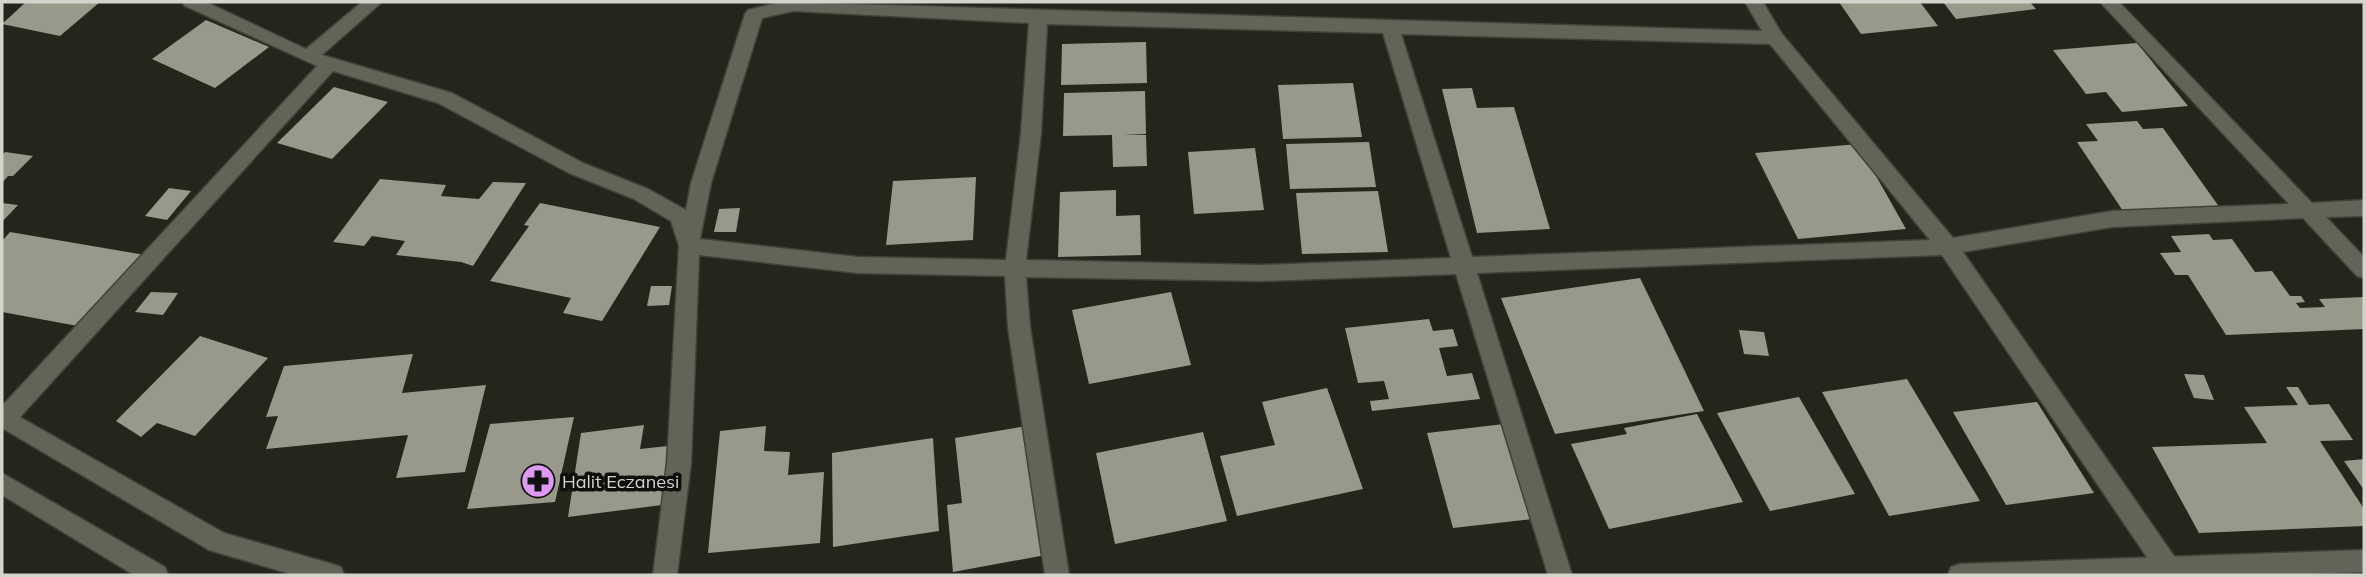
<svg xmlns="http://www.w3.org/2000/svg" width="2366" height="577" font-family="Mulish,sans-serif">
<style>
.building{fill:#98988b}
.lines{fill:none;stroke-linecap:round;stroke-linejoin:round}
.minor-casing{stroke:#42413a;stroke-width:3}
.tertiary-casing{stroke:#42413a;stroke-width:3}
.minor{fill:#636357;fill-rule:evenodd}
.tertiary{fill:#636357;fill-rule:evenodd}
.labels{text-anchor:middle;dominant-baseline:central;stroke-width:7;stroke-linejoin:round;paint-order:stroke}
.poi-label{font-size:18px;fill:#d4d4cd;stroke:#0e0e0a;text-anchor:start}
</style>
<rect width="100%" height="100%" fill="#25251b"/>
<!-- building -->
<g class="building">
<path d="M26,2h74l-40,34 -58,-12z"/>
<path d="M1839,2h81l18,24 -77,8z"/>
<path d="M1943,2h87l6,7 -80,10z"/>
<path d="M206,20l63,27 -54,41 -63,-29z"/>
<path d="M1146,42l1,41 -86,2 1,-41z"/>
<path d="M2137,43l51,63 -66,6 -16,-20 -20,2 -33,-44z"/>
<path d="M1353,83l9,54 -79,2 -5,-54z"/>
<path d="M334,87l54,15 -56,57 -55,-16z"/>
<path d="M1472,88l5,20 37,-1 36,122 -73,4 -35,-144z"/>
<path d="M1145,91l1,43h-23l23,1 1,31 -34,1 -1,-32 -49,1 1,-43z"/>
<path d="M2137,121l6,8 20,-1 57,80 -95,6 -48,-72 21,-1 -12,-17z"/>
<path d="M1369,142l7,45 -86,2 -4,-45z"/>
<path d="M1858,144l48,85 -108,10 -43,-86z"/>
<path d="M1255,148l9,62 -70,4 -6,-62z"/>
<path d="M5,152l28,4 -20,20h-5l-6,7v-28z"/>
<path d="M976,177l-3,63 -87,5 7,-64z"/>
<path d="M380,179l66,6 -5,11 38,3 14,-17 33,1 -53,83 -12,-4 -65,-7 9,-14 -33,-5 -8,10 -31,-4z"/>
<path d="M169,188l22,3 -24,29 -22,-4z"/>
<path d="M1116,190v26l24,-1 1,40 -83,2 2,-65z"/>
<path d="M1378,191l10,61 -86,2 -6,-61z"/>
<path d="M2,203l16,2 -16,17z"/>
<path d="M540,203l120,24 -58,94 -39,-8 8,-15 -81,-17 39,-55 -5,-1z"/>
<path d="M740,208l-4,24h-22l5,-23z"/>
<path d="M10,232l135,23 -62,72 -81,-15v-71z"/>
<path d="M2209,234l4,6 19,-1 23,33 17,-1 18,25h11l4,6 -9,1 4,5 25,-1 -6,-8 45,-2v32l-138,6 -38,-60h-13l-15,-22 21,-1 -10,-16z"/>
<path d="M1640,278l64,133 -149,23 -54,-136z"/>
<path d="M651,286h21l-3,19 -22,1z"/>
<path d="M151,292l27,1 -15,22 -28,-3z"/>
<path d="M1171,292l20,73 -102,19 -17,-74z"/>
<path d="M1429,319l4,12 20,-2 5,17 -19,2 8,28 25,-3 8,26 -108,12 -2,-10 19,-2 -5,-18 -26,2 -13,-55z"/>
<path d="M1739,330l25,2 5,24 -25,-2z"/>
<path d="M200,336l68,22 -73,78 -38,-13 -16,14 -25,-16z"/>
<path d="M413,354l-11,39 84,-8 -21,87 -69,6 12,-43 -142,14 12,-33 -12,1 18,-51z"/>
<path d="M2184,374l20,1 10,25 -20,-2z"/>
<path d="M1907,379l73,122 -91,15 -67,-124z"/>
<path d="M2286,387h12l11,18 20,-1 24,36 -33,1 44,68v17l-165,7 -47,-86 115,-4 -23,-36 54,-2z"/>
<path d="M1327,388l36,101 -126,27 -17,-60 55,-11 -13,-43z"/>
<path d="M1799,397l56,97 -85,17 -53,-98z"/>
<path d="M2037,402l57,91 -88,12 -53,-93z"/>
<path d="M1697,414l46,88 -134,27 -38,-85 56,-10 -3,-6z"/>
<path d="M574,417l-19,85 -88,7 23,-85z"/>
<path d="M1504,424l29,95 -80,9 -26,-95z"/>
<path d="M644,425l-4,24 28,-3 -6,59 -94,12 13,-84z"/>
<path d="M766,426l-2,25 26,1 -2,23 36,-3 -4,71 -112,10 12,-122z"/>
<path d="M1027,426l19,129 -93,17 -6,-67 15,-2 -7,-65z"/>
<path d="M1203,432l24,89 -112,23 -19,-91z"/>
<path d="M933,438l6,93 -106,16 -1,-94z"/>
<path d="M2364,459v31l-20,-29z"/>
</g>
<g class="lines">
<!-- minor casing -->
<g class="minor-casing">
<path id="minor" d="M182,2h24l100,47 56,-47h20l-60,53 130,38 131,70 65,26 38,21 5,-27 54,-169 3,-4 33,-8 981,29 -17,-29h18l19,32 171,204 159,-27 177,-7 -189,-202h19l193,201 52,-3v16l-38,1 38,40v21l-7,-2 -54,-58 -191,9 -149,25 213,307 3,8 -3,8h-17l-217,-320 -465,18 95,302h-24l-92,-301 -195,7 -235,-4 4,50 39,248h-24l-37,-248 -3,-51 -147,-3 -159,-18 -8,208 -14,112h-24l14,-112 12,-217 -8,-25 -37,-22 -65,-26 -131,-70 -105,-32 -321,355 -10,2v-22l315,-340 -132,-60zM793,11l236,12 -8,110 -15,127 -148,-3 -158,-18 11,-56 51,-165zM1047,24l336,9 68,225 -190,7 -235,-5 15,-127zM1401,34l369,10 160,196 -458,17z"/>
</g>
<!-- tertiary casing -->
<g class="tertiary-casing">
<g id="tertiary">
<path d="M2,407l222,126 108,31 9,3 3,8h-50l-85,-25 -207,-122z"/>
<path d="M2,473l163,94 3,8h-34l-132,-80z"/>
<path d="M2364,550v22l-87,3h-329l3,-8 9,-3z"/>
</g>
</g>
<!-- minor -->
<use href="#minor" class="minor"/>
<!-- tertiary -->
<use href="#tertiary" class="tertiary"/>
</g>
<!-- icons -->
<defs>
<g id="pharmacy-disc" transform="scale(1.75)"><circle r="9.5" fill="#dd99f3" stroke="#0e0e0a"/><path d="M-2-6h4v4h4v4h-4v4h-4v-4h-4v-4h4Z" fill="#111"/></g>
</defs>
<g fill-rule="evenodd">
<use href="#pharmacy-disc" x="538" y="481"/>
</g>
<g class="labels">
<!-- poi labels -->
<g class="poi-label">
<text x="562" y="481">Halit Eczanesi</text>
</g>
</g>
<!-- border -->
<rect width="2366" height="577" fill="none" stroke="#d4d4cd" stroke-width="7"/>
</svg>
